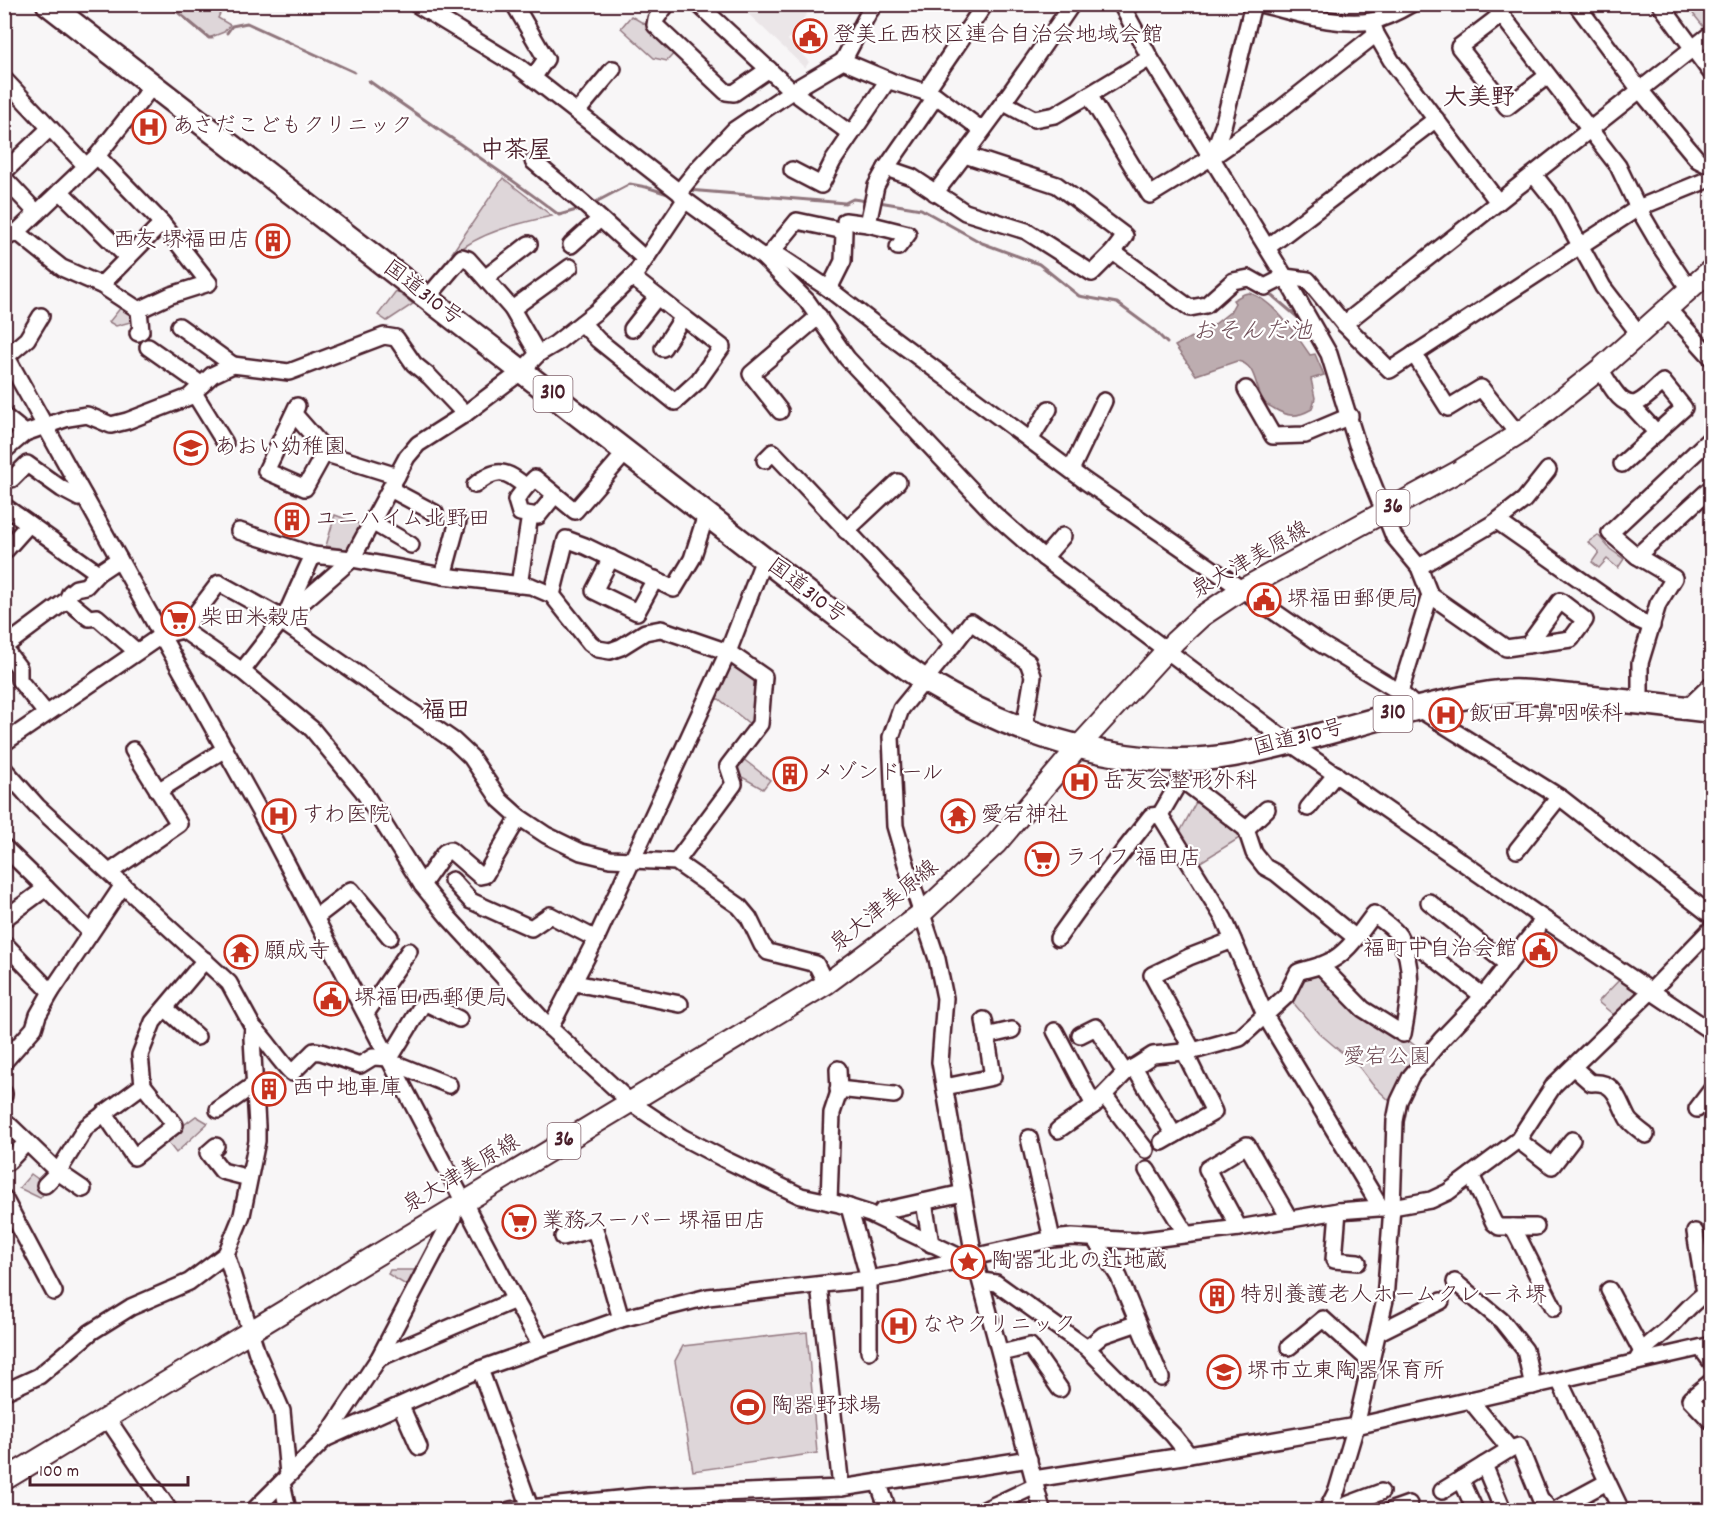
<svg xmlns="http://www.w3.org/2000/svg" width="1716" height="1515" font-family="Dekko,'Klee One',sans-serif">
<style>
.built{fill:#ebe6e8}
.green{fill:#ded6d9;stroke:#947a82;stroke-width:1.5}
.water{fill:#bdadb0;stroke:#8f747b;stroke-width:1.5}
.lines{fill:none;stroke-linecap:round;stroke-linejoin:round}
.stream{stroke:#8f747b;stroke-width:3}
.minor-casing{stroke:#4a1f2b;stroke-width:20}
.major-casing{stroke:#4a1f2b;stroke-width:24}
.highway-casing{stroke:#4a1f2b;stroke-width:27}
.minor{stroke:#fff;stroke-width:15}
.major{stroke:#fff;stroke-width:20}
.highway{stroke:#fff;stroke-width:22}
.labels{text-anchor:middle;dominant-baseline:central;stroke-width:4.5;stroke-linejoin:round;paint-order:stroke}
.shield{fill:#fff;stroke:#80626b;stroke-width:1.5}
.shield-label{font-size:21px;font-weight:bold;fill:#4a1f2b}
.poi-label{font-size:22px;fill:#4a1f2b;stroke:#fff;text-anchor:start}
.street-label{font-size:22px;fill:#4a1f2b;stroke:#fff}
.park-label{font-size:22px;fill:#6f4d56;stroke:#fff}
.neighbourhood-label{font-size:24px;font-weight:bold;fill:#4a1f2b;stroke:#fff}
.water-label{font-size:24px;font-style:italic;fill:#72515a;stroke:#fff}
</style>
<rect width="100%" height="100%" fill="#f8f6f7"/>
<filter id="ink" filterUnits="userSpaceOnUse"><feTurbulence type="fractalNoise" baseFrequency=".0167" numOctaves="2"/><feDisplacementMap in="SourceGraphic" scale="12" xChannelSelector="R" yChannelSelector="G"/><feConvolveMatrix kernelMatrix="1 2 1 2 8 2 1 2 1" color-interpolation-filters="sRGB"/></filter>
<g filter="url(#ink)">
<!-- built -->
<g class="built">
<path d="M739,5h74l-25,35 21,22 -4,6z"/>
<path d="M747,1500l1,10h-50l-1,-8z"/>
</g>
<!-- green -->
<g class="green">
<path d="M168,5h56l-6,13 12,7 -6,7 -15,6z"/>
<path d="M1686,5h25v23l-4,3z"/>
<path d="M631,16l19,11 26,24 -9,10 -13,-3 -33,-30z"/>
<path d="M503,178l49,38c-32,7 -73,16 -98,39l-2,-2z"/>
<path d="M396,291l17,13 -26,17 -9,-6z"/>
<path d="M122,306l11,8 1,7 -18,5 -7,-4z"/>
<path d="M335,515l27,10 -12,25 -24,-4z"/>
<path d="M1598,535l12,14 14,10 -6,9 -11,-9 -8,9 -7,-6 7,-10 -11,-10z"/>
<path d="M735,662l23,16 -2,42 -5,5 -32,-26 -8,1 16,-34z"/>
<path d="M742,758l28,22 -7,9 -28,-16v-6z"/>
<path d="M1196,802l38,27 7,8 -42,26 -19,-31z"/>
<path d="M1321,969l104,85 -31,51 -22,-21 -12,-16 -41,-35 -29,-34 11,-23z"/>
<path d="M1624,975l20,15 -25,29 -21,-17z"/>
<path d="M196,1116l12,7 -32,30 -11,-14z"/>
<path d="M31,1174l18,13 -9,11 -21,-10z"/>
<path d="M390,1270h28l-9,17 -21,-13z"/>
<path d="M807,1332l10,121 -124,18 -18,-110 8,-15z"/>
</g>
<!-- water -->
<path class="water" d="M1249,293c24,6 48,43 61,62l5,-1 9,21 -13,4 4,19 -3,11c-16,9 -24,8 -39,-1 -3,-2 -6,-3 -8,-5 -11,-13 -7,-39 -28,-42l-41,14 -21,-29 16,-9 5,2 34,-27 5,-9 -2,-3 11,-6z"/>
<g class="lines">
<!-- stream -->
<g class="stream">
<path d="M168,4l41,34h3"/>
<path d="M227,33l5,-7 15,-3 107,49"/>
<path d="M369,81c63,45 128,86 190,134l21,-6"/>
<path d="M688,190l157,13 8,-4 14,2"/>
<path d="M879,202l42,7 61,34 57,21 40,32 38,7 38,28 12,12"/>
<path d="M592,204l38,-20 16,3 22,7"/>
<path d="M1268,292l34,29"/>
<path d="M1292,334l14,-7"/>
</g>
<!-- minor casing -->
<g class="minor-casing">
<g id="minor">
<path d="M416,4l103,63 160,125 6,8 78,57 44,44 40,57 147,156 50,44 239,180 261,181 168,113"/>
<path d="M514,4l32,55 -13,19"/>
<path d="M667,4l-11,15 -1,6 71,67 8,1 35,-24"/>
<path d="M698,4l94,87 59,43"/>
<path d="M1121,4l29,54 135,219 23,3 36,44 46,46 248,-162 74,-30"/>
<path d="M1260,4c35,8 75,23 112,17 14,-3 27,-10 39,-17"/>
<path d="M1493,4l125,162 20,42 24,41 27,40"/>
<path d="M1576,4l64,86 58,70 14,7"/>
<path d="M1660,4l52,70"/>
<path d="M1501,15l-42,32 48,60 40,-31"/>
<path d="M1372,21l4,13 15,26 107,142"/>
<path d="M843,61l26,-49 6,-8"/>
<path d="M4,79l82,87"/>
<path d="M925,92l60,-88"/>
<path d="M1089,95l61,-37"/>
<path d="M936,96l-50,72 26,9 53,35 61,19 66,42 21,-21 12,-16 -68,-51 -92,-30"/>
<path d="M1004,103l30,16 21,-4 34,-20 61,100 62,-38 66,-46 98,-77"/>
<path d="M577,112l36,-43"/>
<path d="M1212,157l11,-31 30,-122"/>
<path d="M533,161l51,43 61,55"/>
<path d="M792,170l29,15 12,-24 55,-81"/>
<path d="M4,172l46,-44"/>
<path d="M1534,175l24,30 45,82 36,47"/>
<path d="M4,178l33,35"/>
<path d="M60,191l68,67"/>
<path d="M679,192l21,-26 34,-36 58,-39 51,-30 50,21 42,13 47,35"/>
<path d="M935,193c48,-61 93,-124 137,-189"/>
<path d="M845,221l23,3 40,10 -10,13"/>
<path d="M868,224l8,-38 10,-18"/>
<path d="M17,232l45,36 39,17 38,25 32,-15 38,-12 -47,-60 -65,-67"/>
<path d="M4,239l13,-7 80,-76 56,-71"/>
<path d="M571,245l29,-26"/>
<path d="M1268,247l168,-128"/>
<path d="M1113,252l77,56 16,-3 27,-24 16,-3 16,9 20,-10 44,77 28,90 37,93 25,30 11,28 -30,97"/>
<path d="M770,254l27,-33 47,10 -1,30 -14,28"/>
<path d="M763,257l7,-3 11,3 48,32 53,41 203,151 236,163 79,48 17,16 144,90 151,118"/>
<path d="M632,277l51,40"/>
<path d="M485,278l44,-34"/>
<path d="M101,285l61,-62"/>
<path d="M428,297l34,-40 6,2 44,50 26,45"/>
<path d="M1667,308l45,50"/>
<path d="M512,309l58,-42"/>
<path d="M582,323l16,17 77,62 23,-21 24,-34 -39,-30 -20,31"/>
<path d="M1344,324l368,-291"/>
<path d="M179,326l54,39"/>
<path d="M632,329l25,-32"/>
<path d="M138,333l3,-2 -2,-21"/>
<path d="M148,347l54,38"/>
<path d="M4,352l258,464 253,484 26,46"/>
<path d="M1414,354l34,54 33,-20 37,46"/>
<path d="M7,356l20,-17 14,-23"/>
<path d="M1600,369c8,11 20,40 37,34 9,-4 19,-15 26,-21l21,26 -62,56"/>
<path d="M1246,389l27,47 32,-1 45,-19"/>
<path d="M194,393l31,50"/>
<path d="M1630,404l27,29"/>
<path d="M297,406l-31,65 39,17 21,-38"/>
<path d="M780,411l-29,-37 68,-58"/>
<path d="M294,414l36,41 67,21"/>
<path d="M4,416l21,17 43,-15 19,-3 24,10 16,-4 62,-24 23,-22 21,-10 56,7 95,-36 12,2 18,26 16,13 35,37"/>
<path d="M1030,440l19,-31"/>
<path d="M4,451l21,-18"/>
<path d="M765,460l8,-8 181,192 -53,65 -10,28 4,89 16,55 26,78 8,39 -5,64 34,195 68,253"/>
<path d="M1071,470l33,-69"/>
<path d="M12,479l15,-15 35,25 17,9 5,-2"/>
<path d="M475,485c22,-18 31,-15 51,2l9,-9 40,33 51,-59"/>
<path d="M526,487l-10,13 4,13 18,3 17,-21"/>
<path d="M390,489l45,24"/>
<path d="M4,506l94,67"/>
<path d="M1497,521l139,98 16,7"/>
<path d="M372,522l39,23"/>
<path d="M239,531l74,24"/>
<path d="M846,531l52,-49"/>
<path d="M4,552l25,-28"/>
<path d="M1637,556l75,-69"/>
<path d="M611,558l-17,33 43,21 18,-33"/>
<path d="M1044,558l19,-22"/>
<path d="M1419,567l78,-46 27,-21 24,-30"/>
<path d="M443,576l15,-55"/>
<path d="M519,585l11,-70"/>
<path d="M552,595l14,-56 19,7 89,43 18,-30 14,-44"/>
<path d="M1430,595l76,53 65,-9 14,-19 -25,-19 -32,44"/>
<path d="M67,600l22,18 8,-1 39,34"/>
<path d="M281,621l173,120 17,16 29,43 19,17 27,18 35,17 29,7 66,3 63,44 10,12 13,27 6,7 48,12 10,20"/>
<path d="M183,630l36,-47 65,36 29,-64 39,4 91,17 88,10 21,9 38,48 8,6 12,2 11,-4 24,-15 16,-3 67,23 36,25 -4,47 -32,42 6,18 -58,78"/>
<path d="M954,644l17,-22 57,40 5,14 -9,53"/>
<path d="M4,647l63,-47 3,-7 6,-5 10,-2 12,-13 21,-14"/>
<path d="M4,648l15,20v12l27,33"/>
<path d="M242,671l39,-50 71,-62 55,-102 11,-13 47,-30 57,-43 16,-17 17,-10 42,-33 39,-38 49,-73"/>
<path d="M1640,702v-39l18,-59 16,-26 -37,-22 -27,-23 102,-96"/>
<path d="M1687,708l25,-24"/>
<path d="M4,743l158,-108 21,-5 59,41 70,58 51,62 59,94 27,33 101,110 80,74 52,35 42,22 77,37 38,8 31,10 94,45"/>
<path d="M1179,761l2,18 -21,36 64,104 42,98 115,191"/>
<path d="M4,769l33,37 192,177 24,44 -1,11 5,88v15l-15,74 -16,39 -37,28 -58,25 -40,25 -52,44 -35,16"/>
<path d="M1181,779l65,50 8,24 11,14 11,6 80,65"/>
<path d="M158,791l67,-42"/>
<path d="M1308,808l28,-34"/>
<path d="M1246,829l21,-20"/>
<path d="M4,847l42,41 -42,31"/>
<path d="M1517,850l42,-53"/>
<path d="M110,872l69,-48 -46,-74"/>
<path d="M452,880l19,21 60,27 19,-13 46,24"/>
<path d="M422,885l23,-33 5,-2 30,26 5,-1 34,-58"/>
<path d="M46,888l44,44"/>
<path d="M1429,902l79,63"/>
<path d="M316,917l35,-27 39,47"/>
<path d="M1058,938l25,-35 68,-87 9,-1"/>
<path d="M4,943l47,49"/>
<path d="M1403,948l13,-4 67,52"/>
<path d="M575,983l105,21"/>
<path d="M165,1008l32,29"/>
<path d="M366,1013l43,-62"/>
<path d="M253,1027c15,14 24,32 39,46l22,-22 7,1 39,13 13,-8 17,1 34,-56 35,17"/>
<path d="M550,1028l46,-89 132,-287 36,-93"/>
<path d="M1055,1031l39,74"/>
<path d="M1080,1035l16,-8 29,46"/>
<path d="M986,1036l26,-6"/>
<path d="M1193,1051l-41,-76 37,-18 44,-17"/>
<path d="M4,1062l30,-34 4,-13 13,-23 72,-107"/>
<path d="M395,1067l4,-2 50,20"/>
<path d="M1134,1067l40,68"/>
<path d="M1573,1067l18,16c25,-3 27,18 37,36 4,6 12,11 18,16"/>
<path d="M945,1087l48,-10 -9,-57"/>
<path d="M838,1089l56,6"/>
<path d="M4,1093v2"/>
<path d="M1104,1095l42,55"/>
<path d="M1697,1109l15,-20"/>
<path d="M218,1110l37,-26"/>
<path d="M104,1113l30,44 41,-32 -32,-40"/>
<path d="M4,1120l54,52 28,-45 57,-42 -3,-30 13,-33 52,-62"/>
<path d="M1058,1130l36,-25 31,-32 28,-18 40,-4 47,-13 46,-42 12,-24c9,-3 20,-5 28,-9 21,-8 35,-32 48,-49 8,7 20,14 25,22 17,31 10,66 4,98l-40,-25 -43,-44"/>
<path d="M1029,1138l23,101"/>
<path d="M1518,1140l34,26 20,-26"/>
<path d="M1162,1142l52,-30 -30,-61"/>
<path d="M216,1146l-8,7 14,18 27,7"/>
<path d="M8,1162l19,-20"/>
<path d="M1147,1170l39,64"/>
<path d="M1471,1175l23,48 5,4h37"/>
<path d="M45,1185l13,-13 25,17"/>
<path d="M4,1198l50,94"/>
<path d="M829,1202l3,-89 7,-21 -1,-23"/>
<path d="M924,1202l7,42"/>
<path d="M849,1207l20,72v72"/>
<path d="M882,1211l81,-18"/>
<path d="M1338,1211l-4,49 24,2"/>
<path d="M1513,1227l41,81"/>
<path d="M1239,1228l-32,-59 40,-24 42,73"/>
<path d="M563,1237l32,-8 26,90"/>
<path d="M1095,1240l24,37 42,101"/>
<path d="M226,1254l31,99 25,58 6,63"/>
<path d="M982,1281l14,2 91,65 86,87 16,20"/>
<path d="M1455,1282l47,39 23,29 8,36"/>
<path d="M819,1285l22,203"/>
<path d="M1609,1290l32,60"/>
<path d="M1379,1332l62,-31"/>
<path d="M1289,1347l34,-28 49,44"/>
<path d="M1087,1348l16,-13 35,-12"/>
<path d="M1701,1348l11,15"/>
<path d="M1001,1353l29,-7 30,43"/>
<path d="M379,1358l136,-58"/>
<path d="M1636,1362c9,-19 25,-24 39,-40 9,-10 19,-20 30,-29l-10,-61"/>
<path d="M480,1369l51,141"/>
<path d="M1559,1380l62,130"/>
<path d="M1712,1381l-22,18 22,23"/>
<path d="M1470,1400l40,49"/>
<path d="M401,1406l18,41"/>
<path d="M107,1418l62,92"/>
<path d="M325,1439l155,-70 141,-50 87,-22 161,-18 29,-5 154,-35 20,-2 64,4 103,-13 99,-17 54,-4 39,-7 17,-8 70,-52 36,-55 98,-95 60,-62"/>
<path d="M1484,1465l19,45"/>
<path d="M1034,1479l155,-24 167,-29 356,-81"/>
<path d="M1461,1479l14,31"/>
<path d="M878,1482l10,28"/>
<path d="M282,1483l6,27"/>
<path d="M1442,1491l68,-42 9,-3 21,52 10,12"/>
<path d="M254,1510l71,-71 54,-81 74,-141 -3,-7"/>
<path d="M510,1510l138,-14 193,-8 188,-29"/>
<path d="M984,1510l51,-24"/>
<path d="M1327,1510l10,-20 19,-64 29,-126 7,-93 3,-86 4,-20 12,-25 30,-36 42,-44 61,-77"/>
<path d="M1333,1510l48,-18"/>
<path d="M1392,1510l17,-6"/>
<path d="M1555,1510l52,-28"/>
</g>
</g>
<!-- major casing -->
<g class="major-casing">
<path id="major" d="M4,1480l822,-496 96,-71 74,-69 83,-98 96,-105 27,-25 39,-26 218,-119 59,-37 82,-65 112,-100"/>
</g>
<!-- highway casing -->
<g class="highway-casing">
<path id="highway" d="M48,4l809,627c23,16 46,36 70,51 89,53 202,92 307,73 87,-16 169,-48 256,-62 27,-4 55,0 82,3 46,4 93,9 140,15"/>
</g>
<!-- minor -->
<use href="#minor" class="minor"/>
<!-- major -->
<use href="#major" class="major"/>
<!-- highway -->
<use href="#highway" class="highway"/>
</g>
</g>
<!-- icons -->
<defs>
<g id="civic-ring" transform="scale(1.725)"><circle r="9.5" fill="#fff" stroke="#c8321e" stroke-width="1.5"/><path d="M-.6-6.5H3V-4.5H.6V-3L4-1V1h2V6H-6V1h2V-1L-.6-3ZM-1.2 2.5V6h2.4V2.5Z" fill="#c8321e"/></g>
<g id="hospital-ring" transform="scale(1.725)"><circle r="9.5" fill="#fff" stroke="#c8321e" stroke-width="1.5"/><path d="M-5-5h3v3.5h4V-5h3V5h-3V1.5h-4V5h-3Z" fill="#c8321e"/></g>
<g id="building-ring" transform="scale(1.725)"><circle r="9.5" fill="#fff" stroke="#c8321e" stroke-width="1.5"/><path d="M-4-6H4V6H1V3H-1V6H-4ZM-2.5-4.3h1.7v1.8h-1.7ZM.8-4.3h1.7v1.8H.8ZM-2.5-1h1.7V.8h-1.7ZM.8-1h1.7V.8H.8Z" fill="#c8321e"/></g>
<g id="school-ring" transform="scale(1.725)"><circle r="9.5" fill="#fff" stroke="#c8321e" stroke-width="1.5"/><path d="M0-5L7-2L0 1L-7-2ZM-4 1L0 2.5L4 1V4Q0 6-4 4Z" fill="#c8321e"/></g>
<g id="supermarket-ring" transform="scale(1.725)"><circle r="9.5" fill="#fff" stroke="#c8321e" stroke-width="1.5"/><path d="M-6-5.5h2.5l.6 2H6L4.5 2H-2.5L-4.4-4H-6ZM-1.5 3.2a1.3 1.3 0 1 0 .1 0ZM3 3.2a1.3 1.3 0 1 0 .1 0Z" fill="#c8321e"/></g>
<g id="temple-ring" transform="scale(1.725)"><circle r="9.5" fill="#fff" stroke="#c8321e" stroke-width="1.5"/><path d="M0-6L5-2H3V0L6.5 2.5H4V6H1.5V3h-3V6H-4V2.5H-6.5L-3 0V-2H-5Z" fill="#c8321e"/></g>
<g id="sight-ring" transform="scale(1.725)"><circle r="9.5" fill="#fff" stroke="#c8321e" stroke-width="1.5"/><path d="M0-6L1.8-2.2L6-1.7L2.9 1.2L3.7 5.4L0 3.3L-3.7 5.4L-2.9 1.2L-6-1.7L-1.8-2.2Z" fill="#c8321e"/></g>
<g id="stadium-ring" transform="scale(1.725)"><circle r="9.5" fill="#fff" stroke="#c8321e" stroke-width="1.5"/><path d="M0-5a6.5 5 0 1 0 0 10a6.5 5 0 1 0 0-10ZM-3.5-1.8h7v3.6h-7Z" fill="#c8321e"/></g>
</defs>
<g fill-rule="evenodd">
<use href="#civic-ring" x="810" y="36"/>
<use href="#hospital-ring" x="149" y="127"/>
<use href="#building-ring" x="273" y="241"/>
<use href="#school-ring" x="191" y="448"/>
<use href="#building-ring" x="292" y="520"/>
<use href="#civic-ring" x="1264" y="600"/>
<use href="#supermarket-ring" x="178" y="619"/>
<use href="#hospital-ring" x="1446" y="715"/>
<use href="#building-ring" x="790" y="774"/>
<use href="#hospital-ring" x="1080" y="782"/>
<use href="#hospital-ring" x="279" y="816"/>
<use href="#temple-ring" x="958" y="816"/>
<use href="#supermarket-ring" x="1042" y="859"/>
<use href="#civic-ring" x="1540" y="950"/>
<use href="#temple-ring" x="241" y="952"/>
<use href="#civic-ring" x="331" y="999"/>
<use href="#building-ring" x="269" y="1089"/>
<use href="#supermarket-ring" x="519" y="1222"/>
<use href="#sight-ring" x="968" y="1262"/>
<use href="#building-ring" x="1217" y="1296"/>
<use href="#hospital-ring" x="899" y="1326"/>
<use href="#school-ring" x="1224" y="1372"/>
<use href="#stadium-ring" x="748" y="1407"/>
</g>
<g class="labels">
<!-- shield labels -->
<g class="shield">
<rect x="533.5" y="376" width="39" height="36" rx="4.5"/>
<rect x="1376.5" y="490" width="33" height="36" rx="4.5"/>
<rect x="1373.5" y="696" width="39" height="36" rx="4.5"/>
<rect x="547.5" y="1123" width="33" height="36" rx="4.5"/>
</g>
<g class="shield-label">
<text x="553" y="394">310</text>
<text x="1393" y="508">36</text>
<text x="1393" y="714">310</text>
<text x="564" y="1141">36</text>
</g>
<!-- poi labels -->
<g class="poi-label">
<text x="833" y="36">登美丘西校区連合自治会地域会館</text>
<text x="172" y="127">あさだこどもクリニック</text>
<text x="250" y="241" text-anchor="end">西友 堺福田店</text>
<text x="214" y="448">あおい幼稚園</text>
<text x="315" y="520">ユニハイム北野田</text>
<text x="1287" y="600">堺福田郵便局</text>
<text x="201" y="619">柴田米穀店</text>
<text x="1469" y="715">飯田耳鼻咽喉科</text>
<text x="813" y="774">メゾンドール</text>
<text x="1103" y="782">岳友会整形外科</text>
<text x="302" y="816">すわ医院</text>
<text x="981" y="816">愛宕神社</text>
<text x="1065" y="859">ライフ 福田店</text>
<text x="1517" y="950" text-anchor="end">福町中自治会館</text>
<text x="264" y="952">願成寺</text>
<text x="354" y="999">堺福田西郵便局</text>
<text x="292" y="1089">西中地車庫</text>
<text x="542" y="1222">業務スーパー 堺福田店</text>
<text x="991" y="1262">陶器北北の辻地蔵</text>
<text x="1240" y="1296">特別養護老人ホームクレーネ堺</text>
<text x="922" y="1326">なやクリニック</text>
<text x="1247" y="1372">堺市立東陶器保育所</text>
<text x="771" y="1407">陶器野球場</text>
</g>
<!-- street labels -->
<g class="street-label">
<text transform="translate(422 294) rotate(37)">国道310号</text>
<text transform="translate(1251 561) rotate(-30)">泉大津美原線</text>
<text transform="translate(806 592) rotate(37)">国道310号</text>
<text transform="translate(1299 739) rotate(-14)">国道310号</text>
<text transform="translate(885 907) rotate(-39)">泉大津美原線</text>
<text transform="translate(462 1175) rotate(-31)">泉大津美原線</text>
</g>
<!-- park labels -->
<g class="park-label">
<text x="1387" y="1058">愛宕公園</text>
</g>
<!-- neighbourhood labels -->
<g class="neighbourhood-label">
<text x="1479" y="99">大美野</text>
<text x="516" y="152">中茶屋</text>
<text x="446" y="712">福田</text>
</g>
<!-- water labels -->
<g class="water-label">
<text x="1252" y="333">おそんだ池</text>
</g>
</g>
<!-- margin -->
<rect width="1716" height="1515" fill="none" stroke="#fff" stroke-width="24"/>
<rect x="12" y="12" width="1692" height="1491" fill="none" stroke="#4a1f2b" stroke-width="2" filter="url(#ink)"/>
<!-- scale -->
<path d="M30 1476v9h158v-9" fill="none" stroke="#4a1f2b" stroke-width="3"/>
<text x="39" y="1476" font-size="18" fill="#4a1f2b" stroke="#ffffff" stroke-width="4.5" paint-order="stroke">100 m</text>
</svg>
